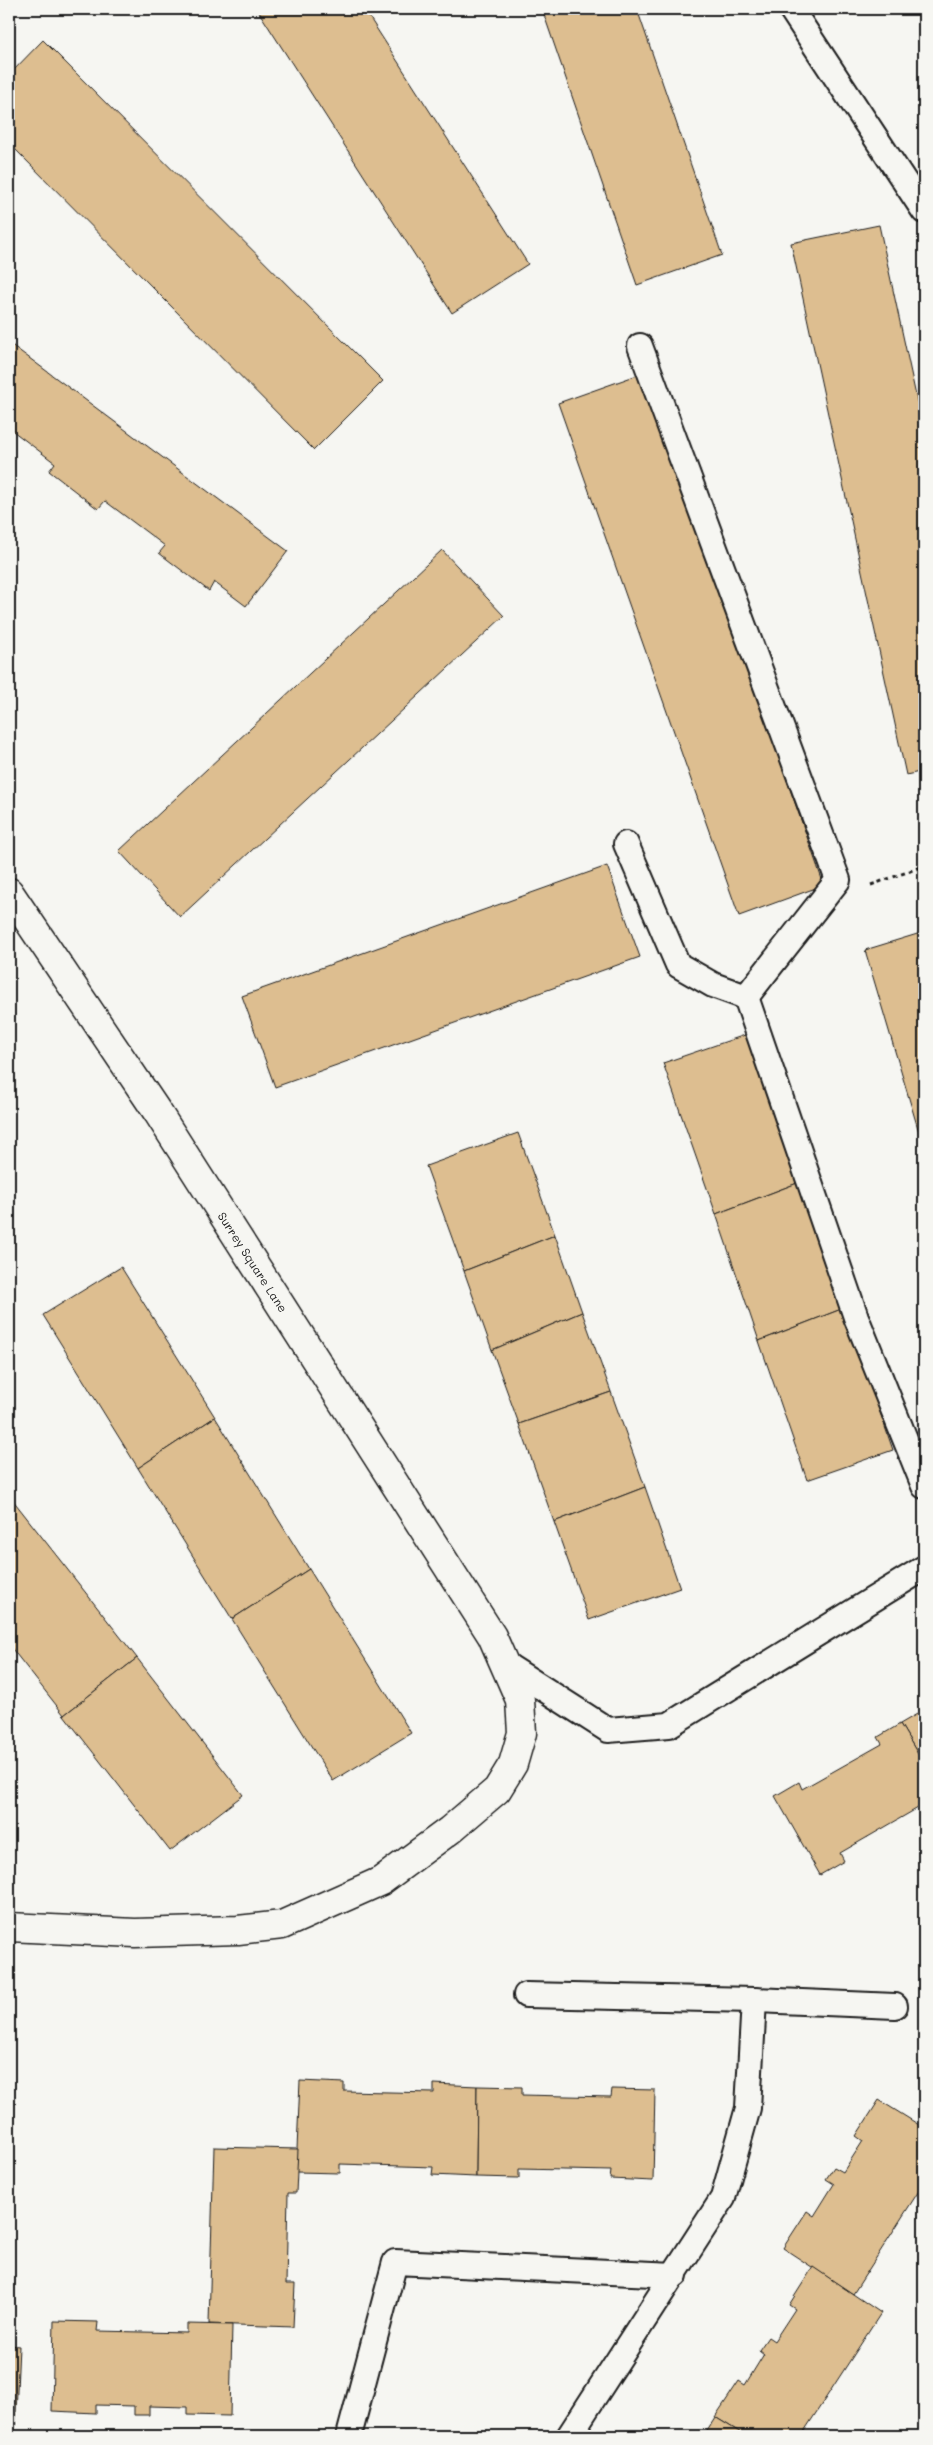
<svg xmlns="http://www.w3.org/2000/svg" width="933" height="2445" font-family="Mali,sans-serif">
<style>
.building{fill:#ddbe90;stroke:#1c1c1c}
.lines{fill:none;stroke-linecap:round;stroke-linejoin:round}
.lane-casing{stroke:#1c1c1c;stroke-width:28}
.street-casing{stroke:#1c1c1c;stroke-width:31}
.path{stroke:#1c1c1c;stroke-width:3;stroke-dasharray:4 4;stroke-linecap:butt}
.lane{stroke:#f6f6f2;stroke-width:24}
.street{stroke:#f6f6f2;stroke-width:28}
.labels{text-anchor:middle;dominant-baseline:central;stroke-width:4.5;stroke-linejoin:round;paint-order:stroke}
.street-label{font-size:12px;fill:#1c1c1c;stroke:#f6f6f2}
</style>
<rect width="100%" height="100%" fill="#f6f6f2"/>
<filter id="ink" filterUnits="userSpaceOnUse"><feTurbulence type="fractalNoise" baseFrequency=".02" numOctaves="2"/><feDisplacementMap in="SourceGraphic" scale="10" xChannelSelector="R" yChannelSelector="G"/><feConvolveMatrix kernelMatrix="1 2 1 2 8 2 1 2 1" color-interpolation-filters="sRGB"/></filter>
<g filter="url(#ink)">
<!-- building -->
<g class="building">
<path d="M257,9h107l164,255 -76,49z"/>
<path d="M542,9h95l85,246 -85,30z"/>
<path d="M43,40l340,341 -69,69 -305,-307v-68z"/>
<path d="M879,225l45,208v338l-18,4 -115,-532z"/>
<path d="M9,343l279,208 -42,55 -32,-24 -5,9 -50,-38 6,-7 -60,-45 -7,8 -49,-38 6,-8 -46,-35z"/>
<path d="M643,373l181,512 -85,31 -181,-513z"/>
<path d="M442,550l62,66 -324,301 -61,-66z"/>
<path d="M607,866l33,91 -365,130 -33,-91z"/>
<path d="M924,932v217l-59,-199z"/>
<path d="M748,1034l52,148 -84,32 -53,-151z"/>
<path d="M518,1133l37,102 -91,36 -38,-105z"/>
<path d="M800,1182l44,126 -85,33 -43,-127z"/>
<path d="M555,1235l27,77 -90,38 -28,-79z"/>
<path d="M121,1267l94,150 -77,51 -95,-153z"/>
<path d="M844,1308l49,142 -86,30 -48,-139z"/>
<path d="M582,1312l29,80 -92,32 -27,-74z"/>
<path d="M611,1392l34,95 -91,35 -35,-98z"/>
<path d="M215,1417l94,152 -77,50 -94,-151z"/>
<path d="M645,1487l35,101 -91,32 -35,-98z"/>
<path d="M12,1499l125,159 -73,57 -55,-70v-143z"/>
<path d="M309,1569l102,164 -78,48 -101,-162z"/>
<path d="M137,1658l106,137 -73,56 -106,-136z"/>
<path d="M924,1710v54l-24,-40z"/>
<path d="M900,1724l24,40v51l-6,-7 -78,45 4,8 -24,14 -45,-79 24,-14 3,7 80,-45 -4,-7z"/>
<path d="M300,2081l44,2v8l90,2v-9l43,2 -1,91 -44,-2 1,-8 -93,-3v9l-44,-1z"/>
<path d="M477,2086l45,1v8l89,2 1,-8 43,1 -2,91 -43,-2 1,-8 -92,-2v9l-43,-1z"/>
<path d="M879,2100l45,28v55l-71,111 -70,-46 24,-37 7,5 20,-32 -8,-5 8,-12 9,5 20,-31 -7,-5z"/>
<path d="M214,2147l84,2 -2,44h-8l-2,91h9l-2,43 -84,-3z"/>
<path d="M813,2267l68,46 -80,123h-55l-31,-19 24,-36 6,4 19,-31 -5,-4 9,-13 6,4 21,-32 -6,-4z"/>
<path d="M54,2321l44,1 -1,9 90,2v-9l45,1 -2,91 -43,-1v-8l-38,-1v9h-15v-9l-38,-1v8l-44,-2z"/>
<path d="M9,2345l10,1 -4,90h-6z"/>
<path d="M715,2417l31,19h-43z"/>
</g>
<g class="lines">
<!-- lane casing -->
<g class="lane-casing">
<g id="lane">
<path d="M791,9l133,202"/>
<path d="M640,346l198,534 -92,117"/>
<path d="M626,844l52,121 35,20 33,12 110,320 68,169"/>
<path d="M505,1664l103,66 61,-5 255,-157"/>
<path d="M526,1995l228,5 -6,108 -25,90 -154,238"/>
<path d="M754,2000l141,6"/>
<path d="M349,2436l46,-174 280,13"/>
</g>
</g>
<!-- street casing -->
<g class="street-casing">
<path id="street" d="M9,892l149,221 334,523 28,64 2,33 -9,31 -16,26 -47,40 -69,51 -99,44 -44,5 -103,3 -126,-6"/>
</g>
<!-- path -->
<path class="path" d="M871,885l53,-19"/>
<!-- lane -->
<use href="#lane" class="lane"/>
<!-- street -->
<use href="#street" class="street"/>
</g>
</g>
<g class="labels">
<!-- street labels -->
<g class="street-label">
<text transform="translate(253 1262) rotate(57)">Surrey Square Lane</text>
</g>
</g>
<!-- margin -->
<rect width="933" height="2445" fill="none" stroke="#f6f6f2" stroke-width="30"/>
<rect x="15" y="15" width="903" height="2415" fill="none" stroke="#1c1c1c" stroke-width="2" filter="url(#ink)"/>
</svg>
